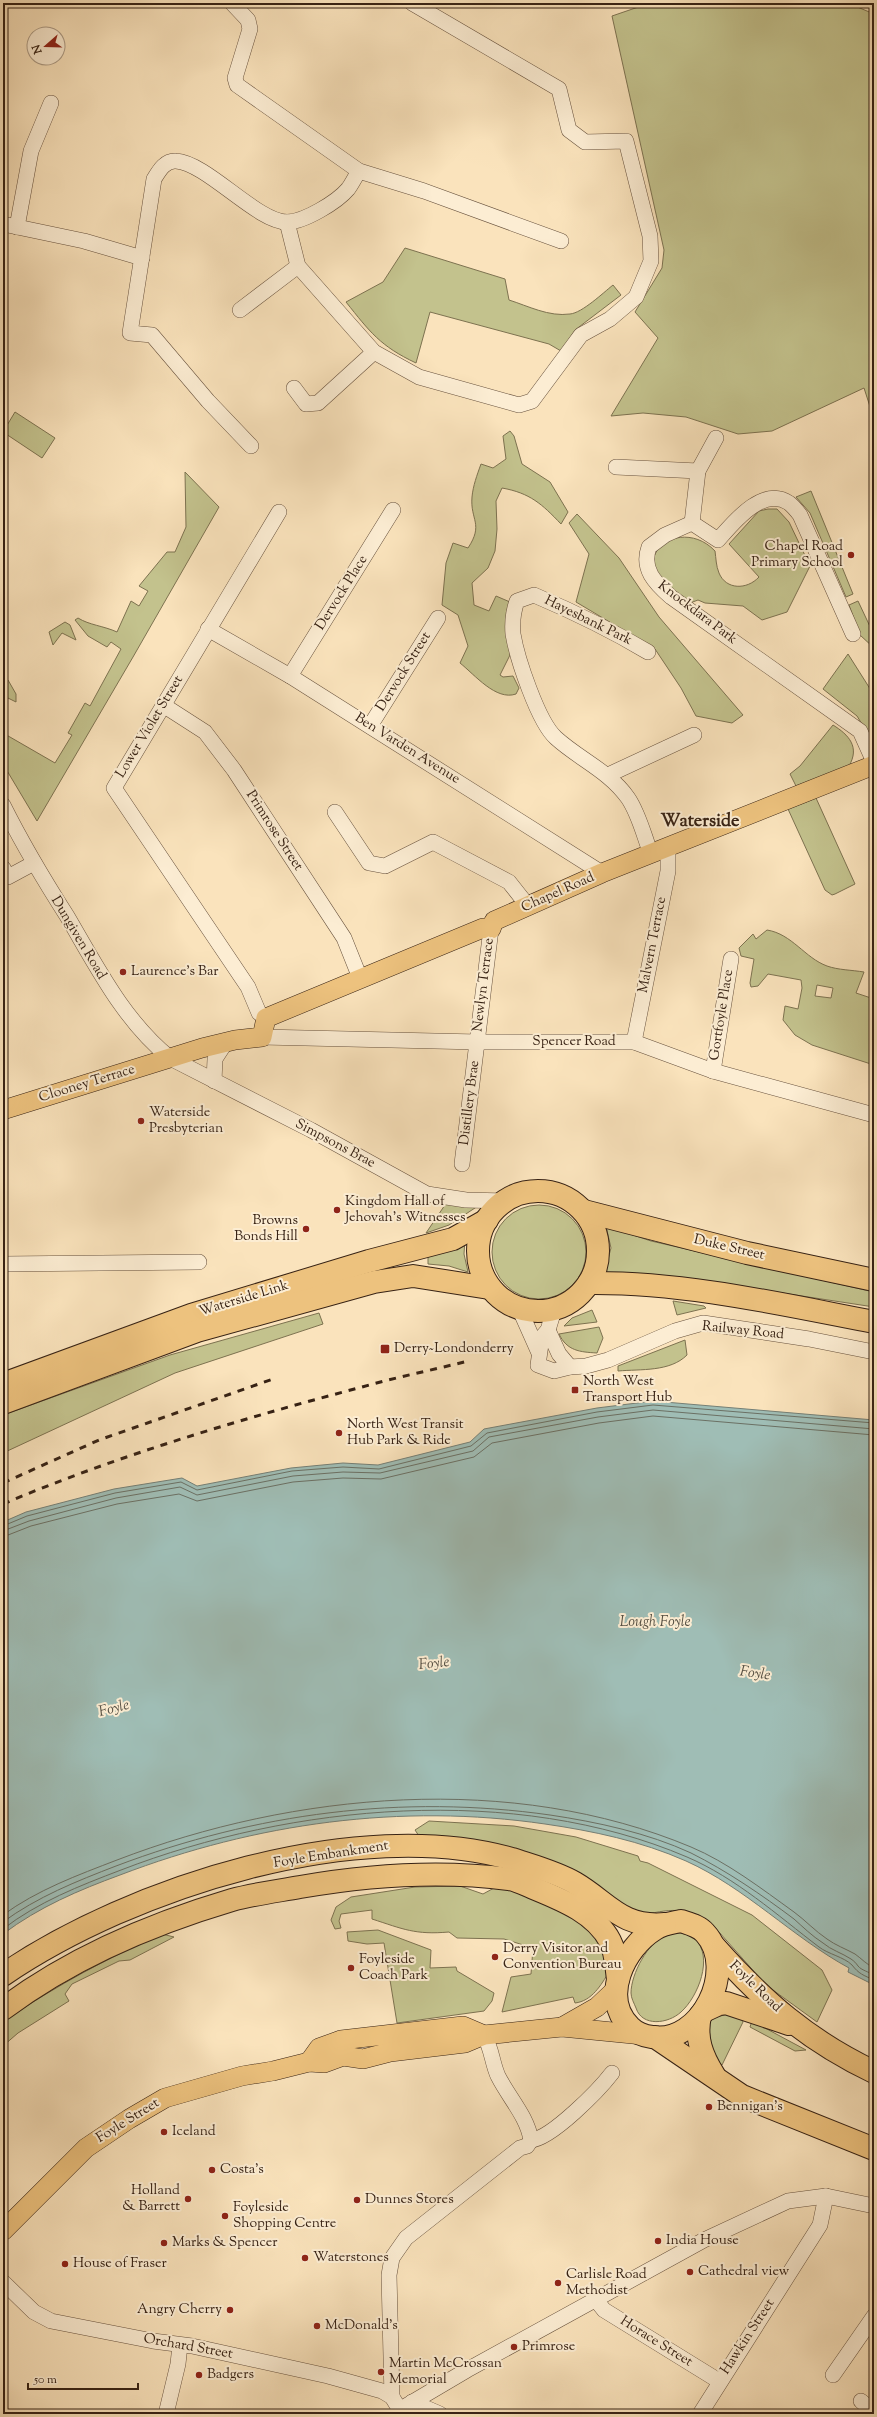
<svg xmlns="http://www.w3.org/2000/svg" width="877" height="2417" font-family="'Sorts Mill Goudy',serif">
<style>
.green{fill:#c3c28d;stroke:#7d7250;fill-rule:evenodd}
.water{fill:#9fbdb5;stroke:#757f75}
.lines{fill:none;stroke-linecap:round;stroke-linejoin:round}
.shore{stroke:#6b7064;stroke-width:1}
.minor-casing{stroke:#68523e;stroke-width:16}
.major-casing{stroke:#372214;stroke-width:20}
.highway-casing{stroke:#372214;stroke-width:24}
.minor{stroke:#fcedd3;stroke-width:15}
.major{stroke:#edc27e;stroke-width:19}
.highway{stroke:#edc27e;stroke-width:22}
.rail{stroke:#372214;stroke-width:3;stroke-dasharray:7 7;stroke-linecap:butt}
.poi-dot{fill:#8f2418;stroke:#fcedd3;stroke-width:1.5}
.labels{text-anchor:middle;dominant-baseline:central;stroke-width:4;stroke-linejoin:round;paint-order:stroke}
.poi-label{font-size:14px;fill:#372214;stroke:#fcedd3;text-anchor:start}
.street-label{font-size:14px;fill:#372214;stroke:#fcedd3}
.water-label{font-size:15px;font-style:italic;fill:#565044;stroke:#fcedd3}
.district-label{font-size:18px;font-weight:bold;fill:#372214;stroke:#fcedd3}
</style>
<rect width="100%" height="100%" fill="#fae3bc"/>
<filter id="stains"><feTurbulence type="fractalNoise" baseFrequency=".005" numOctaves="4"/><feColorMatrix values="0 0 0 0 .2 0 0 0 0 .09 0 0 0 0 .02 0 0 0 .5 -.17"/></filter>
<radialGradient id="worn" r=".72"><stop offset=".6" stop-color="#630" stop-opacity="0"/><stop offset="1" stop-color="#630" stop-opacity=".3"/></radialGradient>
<!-- green -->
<g class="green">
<path d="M650,3h198l26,11v405l-10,-31 -92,43 -34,3 -52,-17 -43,-4 -32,3 47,-78 -23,-26 27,-44 2,-18 -52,-234z"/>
<path d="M405,248l100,31 4,21c19,6 40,17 61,14 12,-1 33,-21 43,-29l8,10 -46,35 -14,21 -12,-7 -119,-32 -14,51c-36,-17 -46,-31 -70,-61l37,-20z"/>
<path d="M15,412l40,26 -13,20 -39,-26z"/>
<path d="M510,431l4,5 8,28 28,18 18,30 -7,12c-19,-20 -31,-31 -59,-36l-6,13 1,28 -2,22 -7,17 -16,15 2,22 15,6 7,-15 14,6v53l-10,20 3,2 10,-1 6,12 -3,6c-20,7 -41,-19 -56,-31l8,-17 -10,-31 -16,-10 4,-42 7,-20 15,5c16,-24 2,-28 4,-51 1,-11 5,-22 9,-33l12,4 13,-9 -3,-23z"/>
<path d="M185,472l34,35 -86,150 -96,164 -34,-57v-31l52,30 17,-28 -4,-2 17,-30 5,3 31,-57 -10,-7 -4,5 -19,-11 -13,-16 3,-2c11,7 26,8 39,14l14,-31 8,5 9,-15 -9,-5 28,-34h8l11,-25z"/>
<path d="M811,491l42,103 -7,3 -36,-84 -14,-16z"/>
<path d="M768,509h9l12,13 21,44 -23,46 -25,8 -19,-14 -38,-3 -7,-3 -8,3c-8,-6 -16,-10 -23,-16 -39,-35 16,-70 48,-36 1,7 1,15 4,22 7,17 28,17 40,4l-30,-33 30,-33z"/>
<path d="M577,514l42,44 40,59 84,98 -11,8 -36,-7 -15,-28 -26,-39 -79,-47 13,-48 -20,-31z"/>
<path d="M858,601l16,34v13l-14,-13 -11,-30z"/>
<path d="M65,622l5,3 6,15 -14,-7 -9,12 -4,-13z"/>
<path d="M848,654l26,41v44l-6,-5 -11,-18 -34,-27z"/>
<path d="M8,680l8,14v8l-8,-4 -5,9v-26z"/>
<path d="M833,725c16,10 27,22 16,41l-53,20 -6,-12 10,-8z"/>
<path d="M816,798l39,86 -20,10 -3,1 -7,-5 -37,-81z"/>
<path d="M767,930c25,4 38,28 60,36 11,4 25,4 37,6l-8,21 18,6v66l-62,-20 -17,-10 -12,-15 2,-14 13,3 4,-21 -1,-8 -33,-6 -10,12 -7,1 -1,-4 4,-24 -13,-3 -2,-8 14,-14 3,5zM817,985l16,3 -2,10 -16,-2z"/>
<path d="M449,1199l29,7 -29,19 -23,8z"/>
<circle cx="539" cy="1252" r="47"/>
<path d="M606,1226l45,15 223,51v15l-118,-18 -152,-15 7,-26z"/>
<path d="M465,1239l-1,15 4,18 -19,-6 -21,-2v-11z"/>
<path d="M673,1301l31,5 2,2 -29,7z"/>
<path d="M592,1310l5,12 -33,4 8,-8z"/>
<path d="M319,1313l4,11 -148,49 -172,80v-38l167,-60z"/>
<path d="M599,1327l4,11 -6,15c-17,-1 -30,-2 -38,-19z"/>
<path d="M685,1340l2,15c-17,17 -46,14 -69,16v-5z"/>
<path d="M429,1821l85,5 62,11 62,19 2,5 8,2 104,52 70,55 10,20 -15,32 -51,-37 -55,-62c-23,-17 -44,-14 -71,-7l-221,-80 -4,-6z"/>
<path d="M460,1886l23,8 11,-6 10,-1 78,33 21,24 6,28c-8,13 -17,29 -34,31l-2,-6 -71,15 9,-35 20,-3 2,-26 -29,-9 -47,-1 -8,-6c-34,3 -46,-3 -77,-13v-9l-31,4 -2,7 2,7 -6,1 -4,-9 5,-13 15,-10 64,-10z"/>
<path d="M378,1930l53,20 -1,18 26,-1 1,4 37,22 -2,8 -8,10 -87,12 -13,-80 -17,1 -19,-3 -1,-9z"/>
<path d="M681,1933c4,1 11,3 14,6 19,18 3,58 -14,73 -13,12 -39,15 -45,-4 -2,-5 -5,-10 -5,-15 0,-19 17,-51 35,-58 4,-1 10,-2 15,-2z"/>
<path d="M162,1934l12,3 -44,23 -11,1 -47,23 -7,10 4,7 -51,32 -15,13v-25l5,-3c52,-34 97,-59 154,-84z"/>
<path d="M732,2013l9,3 2,6 -21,43 -10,-9 -4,-31 5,-7z"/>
<path d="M752,2021l54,29 -11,1 -45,-24z"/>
</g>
<!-- water -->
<path class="water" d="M653,1401l221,19v565l-26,-13 1,-4c-57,-31 -103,-80 -163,-107 -45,-20 -93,-30 -141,-37 -144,-21 -289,-1 -425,51 -41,15 -81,32 -117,59v-412l23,-10 88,-23 68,-11 15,8 94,-18 52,-5 35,2 92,-23 14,-13 113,-21z"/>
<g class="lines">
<!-- shore -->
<g class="shore">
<path d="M3,1526l24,-10 88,-23 66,-11 16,8 95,-19 51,-4 36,2 92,-23 16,-13 110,-21 56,-7 221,18"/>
<path d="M3,1531l26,-10 87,-23 64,-11 17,8 96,-19 50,-4 37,1 93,-22 16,-14 109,-20 55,-7 221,19"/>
<path d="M3,1537l28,-11 86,-22 62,-10 18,7 96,-19 50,-4 38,1 93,-22 18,-14 107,-20 54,-7 221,19"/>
<path d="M3,1915c34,-25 75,-40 114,-55 177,-68 395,-88 574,-13 36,15 71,42 103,65 11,8 21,19 33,27 8,6 19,10 28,15 7,5 11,10 19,14"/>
<path d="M3,1922c34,-25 74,-41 113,-56 140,-53 286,-72 434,-51 47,7 98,18 141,38 36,18 71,42 103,66 9,8 18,17 29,24 8,7 19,10 28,16 3,2 5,4 7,7 3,4 11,6 16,9"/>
<path d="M3,1929c35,-27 76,-43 118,-59 171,-66 393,-87 566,-13 49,21 90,58 132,90 9,7 25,10 33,18 7,9 11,10 22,15"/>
</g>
<!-- minor casing -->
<g class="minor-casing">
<g id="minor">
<path d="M232,3l16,17 2,9 -15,49 2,7 122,86 65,20 137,50"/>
<path d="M287,222l11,44 76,86 45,25 100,28 13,-4 49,-66 29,-16 26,-22 15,-36 -1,-25 -24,-95 -41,1 -16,-12 -10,-41 -147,-86"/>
<path d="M3,224l81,17 58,17"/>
<path d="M17,227l14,-76 20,-48"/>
<path d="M240,310l58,-44"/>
<path d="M294,388l12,16 12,-1 56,-51"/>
<path d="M251,446l-43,-45 -56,-66 -22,-2 24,-154c5,-8 11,-19 22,-18 31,2 81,61 111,61 17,0 50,-20 61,-33 4,-5 7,-12 11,-18"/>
<path d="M616,467l82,4"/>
<path d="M692,523l6,-52 18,-33"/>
<path d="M208,629l82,47 312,197"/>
<path d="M853,634l-53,-119c-3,-4 -7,-9 -11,-12 -26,-18 -56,20 -71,37l-26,-17 -27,12 -16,12c-8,22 6,36 22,50l189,134 14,31"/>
<path d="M648,652c-37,-22 -74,-40 -114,-57l-17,6c-4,11 -5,21 -4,33 4,24 25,88 43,104 23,21 53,33 72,60 11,16 16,38 23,56"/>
<path d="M290,676l103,-166"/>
<path d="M163,705l42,27 29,38 110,168 16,40"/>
<path d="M370,726l68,-108"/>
<path d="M608,775l86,-40"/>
<path d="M3,805c19,38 41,75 64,111 30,51 57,105 103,142l141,72 116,64 39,6 40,1"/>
<path d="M335,812l34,51 16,3 48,-24 76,40 19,24"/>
<path d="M3,868l5,9 26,-14"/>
<path d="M266,1018l-7,-5 -11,-26 -134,-199 165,-276"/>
<path d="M262,1037l216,5h156l79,29 161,44"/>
<path d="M634,1042l34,-171v-24"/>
<path d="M713,1071l18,-112"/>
<path d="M214,1081l1,-22 11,-17"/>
<path d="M462,1164l29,-235"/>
<path d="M3,1264l196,-2"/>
<path d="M555,1307l-7,23 -6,7 -4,28 16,6 16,-4 16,-1 22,-6 67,-29 28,-8 106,16 65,13"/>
<path d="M519,1308l20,45"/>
<path d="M548,1330l11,24 11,13"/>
<path d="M484,2035c8,14 8,28 14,41 11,22 29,40 33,64"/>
<path d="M531,2140c20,-1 68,-50 81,-67"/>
<path d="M3,2282l31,30 17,9 102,20 39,5 136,30 54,15 10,6 8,13"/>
<path d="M596,2300l8,10 115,71"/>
<path d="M833,2375l41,-59"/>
<path d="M392,2397l-3,-122 3,-17 14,-20 114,-90 7,-2 4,-6"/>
<path d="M861,2401l13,11"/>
<path d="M412,2402l28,12"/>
<path d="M166,2414l12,-50 2,-19"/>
<path d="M396,2414l10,-8 61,-36 237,-130 84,-39 38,-5 48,10"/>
<path d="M700,2414l120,-189 6,-29"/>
</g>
</g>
<!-- major casing -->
<g class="major-casing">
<g id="major">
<path d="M3,1110l199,-62 33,-8 27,-3 4,-19 217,-90 8,1 3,-8 108,-48 272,-108"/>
<path d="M562,2027l35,-20 18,-17"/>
<path d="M309,2062l10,-14 22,-8 122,-14 21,9"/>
<path d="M3,2231l83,-83 43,-29 36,-21 77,-22 31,-5 36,-9 15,1 19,-7 20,3 27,-7 75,-9 19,-8 78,-8 81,8"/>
</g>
</g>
<!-- highway casing -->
<g class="highway-casing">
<g id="highway">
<circle cx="538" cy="1251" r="60"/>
<path d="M584,1211l163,42 127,27"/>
<path d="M589,1283c96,-1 191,21 285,39"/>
<path d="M3,1384l188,-69 178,-54 84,-22 34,-19"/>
<path d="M3,1403l194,-72 177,-49 39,-6 76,12"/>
<path d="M681,1921c9,3 18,5 24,12 33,36 -4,112 -53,104 -8,-1 -16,-4 -22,-10 -30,-29 -6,-79 25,-98 8,-5 17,-6 26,-8z"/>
<path d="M715,1947c49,55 92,93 159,125"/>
<path d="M3,1975c129,-88 355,-160 509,-116 21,7 44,13 63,24 34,20 46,45 90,41"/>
<path d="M3,2009c68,-51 148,-85 229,-109 22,-6 46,-9 68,-13 69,-12 139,-17 209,-8 7,1 15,5 22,8 29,12 64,25 79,54 6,11 6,25 8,38"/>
<path d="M704,2011l15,-7 7,-1 63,21"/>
<path d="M700,2016c-5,22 2,40 14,59"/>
<path d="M655,2037l87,59 132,53"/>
</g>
</g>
<!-- minor -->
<use href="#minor" class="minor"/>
<!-- major -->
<use href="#major" class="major"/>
<!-- highway -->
<use href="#highway" class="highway"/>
<!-- rail -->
<g class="rail">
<path d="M3,1483l96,-43 174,-61"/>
<path d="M3,1504c116,-49 238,-85 359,-117 35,-10 71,-17 106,-26"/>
</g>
</g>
<!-- markers -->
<g class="poi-dot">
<circle cx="851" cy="555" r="4"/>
<circle cx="123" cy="972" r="4"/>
<circle cx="141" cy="1121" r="4"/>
<circle cx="337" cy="1210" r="4"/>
<circle cx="306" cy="1229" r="4"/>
<rect x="380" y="1344" width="10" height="10" rx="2"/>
<rect x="571" y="1386" width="8" height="8" rx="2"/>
<circle cx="339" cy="1433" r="4"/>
<circle cx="495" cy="1957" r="4"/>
<circle cx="351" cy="1968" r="4"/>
<circle cx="709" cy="2107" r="4"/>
<circle cx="164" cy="2132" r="4"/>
<circle cx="212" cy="2170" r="4"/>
<circle cx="188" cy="2199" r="4"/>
<circle cx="357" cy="2200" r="4"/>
<circle cx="225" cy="2216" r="4"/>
<circle cx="658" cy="2241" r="4"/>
<circle cx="164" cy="2243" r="4"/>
<circle cx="305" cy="2258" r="4"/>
<circle cx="65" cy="2264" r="4"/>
<circle cx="690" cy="2272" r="4"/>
<circle cx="558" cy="2283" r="4"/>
<circle cx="230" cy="2310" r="4"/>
<circle cx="317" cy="2326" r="4"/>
<circle cx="514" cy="2347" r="4"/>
<circle cx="381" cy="2372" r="4"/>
<circle cx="199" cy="2375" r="4"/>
</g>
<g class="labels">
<!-- poi labels -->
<g class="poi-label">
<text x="843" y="547" text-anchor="end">Chapel Road<tspan x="843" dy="16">Primary School</tspan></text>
<text x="131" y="972">Laurence's Bar</text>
<text x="149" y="1113">Waterside<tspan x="149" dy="16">Presbyterian</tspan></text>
<text x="345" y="1202">Kingdom Hall of<tspan x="345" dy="16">Jehovah's Witnesses</tspan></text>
<text x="298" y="1221" text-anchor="end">Browns<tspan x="298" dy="16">Bonds Hill</tspan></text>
<text x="394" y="1349">Derry~Londonderry</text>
<text x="583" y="1382">North West<tspan x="583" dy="16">Transport Hub</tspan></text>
<text x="347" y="1425">North West Transit<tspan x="347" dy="16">Hub Park &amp; Ride</tspan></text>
<text x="503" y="1949">Derry Visitor and<tspan x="503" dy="16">Convention Bureau</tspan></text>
<text x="359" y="1960">Foyleside<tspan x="359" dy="16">Coach Park</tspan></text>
<text x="717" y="2107">Bennigan's</text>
<text x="172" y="2132">Iceland</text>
<text x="220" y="2170">Costa's</text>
<text x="180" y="2191" text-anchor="end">Holland<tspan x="180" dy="16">&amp; Barrett</tspan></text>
<text x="365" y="2200">Dunnes Stores</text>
<text x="233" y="2208">Foyleside<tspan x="233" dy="16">Shopping Centre</tspan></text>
<text x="666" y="2241">India House</text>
<text x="172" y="2243">Marks &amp; Spencer</text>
<text x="313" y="2258">Waterstones</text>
<text x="73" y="2264">House of Fraser</text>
<text x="698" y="2272">Cathedral view</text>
<text x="566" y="2275">Carlisle Road<tspan x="566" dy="16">Methodist</tspan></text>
<text x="222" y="2310" text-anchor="end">Angry Cherry</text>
<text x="325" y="2326">McDonald's</text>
<text x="522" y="2347">Primrose</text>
<text x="389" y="2364">Martin McCrossan<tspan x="389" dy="16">Memorial</tspan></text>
<text x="207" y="2375">Badgers</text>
</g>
<!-- street labels -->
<g class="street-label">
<text transform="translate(342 593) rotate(-58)">Dervock Place</text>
<text transform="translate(697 613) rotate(37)">Knockdara Park</text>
<text transform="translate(588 621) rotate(26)">Hayesbank Park</text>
<text transform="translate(404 672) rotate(-58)">Dervock Street</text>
<text transform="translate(150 727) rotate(-59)">Lower Violet Street</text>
<text transform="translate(407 749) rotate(32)">Ben Varden Avenue</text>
<text transform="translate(274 831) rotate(57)">Primrose Street</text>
<text transform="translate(558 893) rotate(-24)">Chapel Road</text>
<text transform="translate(78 938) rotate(59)">Dungiven Road</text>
<text transform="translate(653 945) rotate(-79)">Malvern Terrace</text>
<text transform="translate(484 985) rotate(-83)">Newlyn Terrace</text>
<text transform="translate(722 1015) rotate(-81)">Gortfoyle Place</text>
<text x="574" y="1042">Spencer Road</text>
<text transform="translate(87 1084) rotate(-17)">Clooney Terrace</text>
<text transform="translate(470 1103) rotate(-83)">Distillery Brae</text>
<text transform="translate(335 1144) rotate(28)">Simpsons Brae</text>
<text transform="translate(729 1248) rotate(13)">Duke Street</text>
<text transform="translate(244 1299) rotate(-17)">Waterside Link</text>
<text transform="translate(743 1331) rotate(6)">Railway Road</text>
<text transform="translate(331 1855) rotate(-9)">Foyle Embankment</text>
<text transform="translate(755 1987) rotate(44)">Foyle Road</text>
<text transform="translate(128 2121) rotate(-32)">Foyle Street</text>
<text transform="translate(748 2337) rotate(-57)">Hawkin Street</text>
<text transform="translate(656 2342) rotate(32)">Horace Street</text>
<text transform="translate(188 2347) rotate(10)">Orchard Street</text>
</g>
<!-- water labels -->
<g class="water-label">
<text x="655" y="1622">Lough Foyle</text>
<text transform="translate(434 1664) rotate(-6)">Foyle</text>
<text transform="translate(755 1674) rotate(8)">Foyle</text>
<text transform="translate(114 1709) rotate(-14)">Foyle</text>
</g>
<!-- district labels -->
<g class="district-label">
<text x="700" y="822">Waterside</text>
</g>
</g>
<!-- margin -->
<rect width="877" height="2417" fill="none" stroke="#fae3bc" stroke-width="16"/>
<rect x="4" y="4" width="869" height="2409" fill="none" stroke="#372214" stroke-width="2"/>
<rect x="8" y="8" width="861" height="2401" fill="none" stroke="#372214"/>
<!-- north arrow -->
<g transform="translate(46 46) rotate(250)"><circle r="19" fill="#fcedd3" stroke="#ad9c87"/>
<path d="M0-3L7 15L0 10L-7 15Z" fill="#8f2418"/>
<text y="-6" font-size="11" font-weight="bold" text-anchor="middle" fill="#372214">N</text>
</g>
<!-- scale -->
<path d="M28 2383v6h110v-6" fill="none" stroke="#372214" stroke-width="2"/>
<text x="34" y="2383" font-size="12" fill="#372214" stroke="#fcedd3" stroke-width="3" paint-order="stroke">50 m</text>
<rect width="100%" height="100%" filter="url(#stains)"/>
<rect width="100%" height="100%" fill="url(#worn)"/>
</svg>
